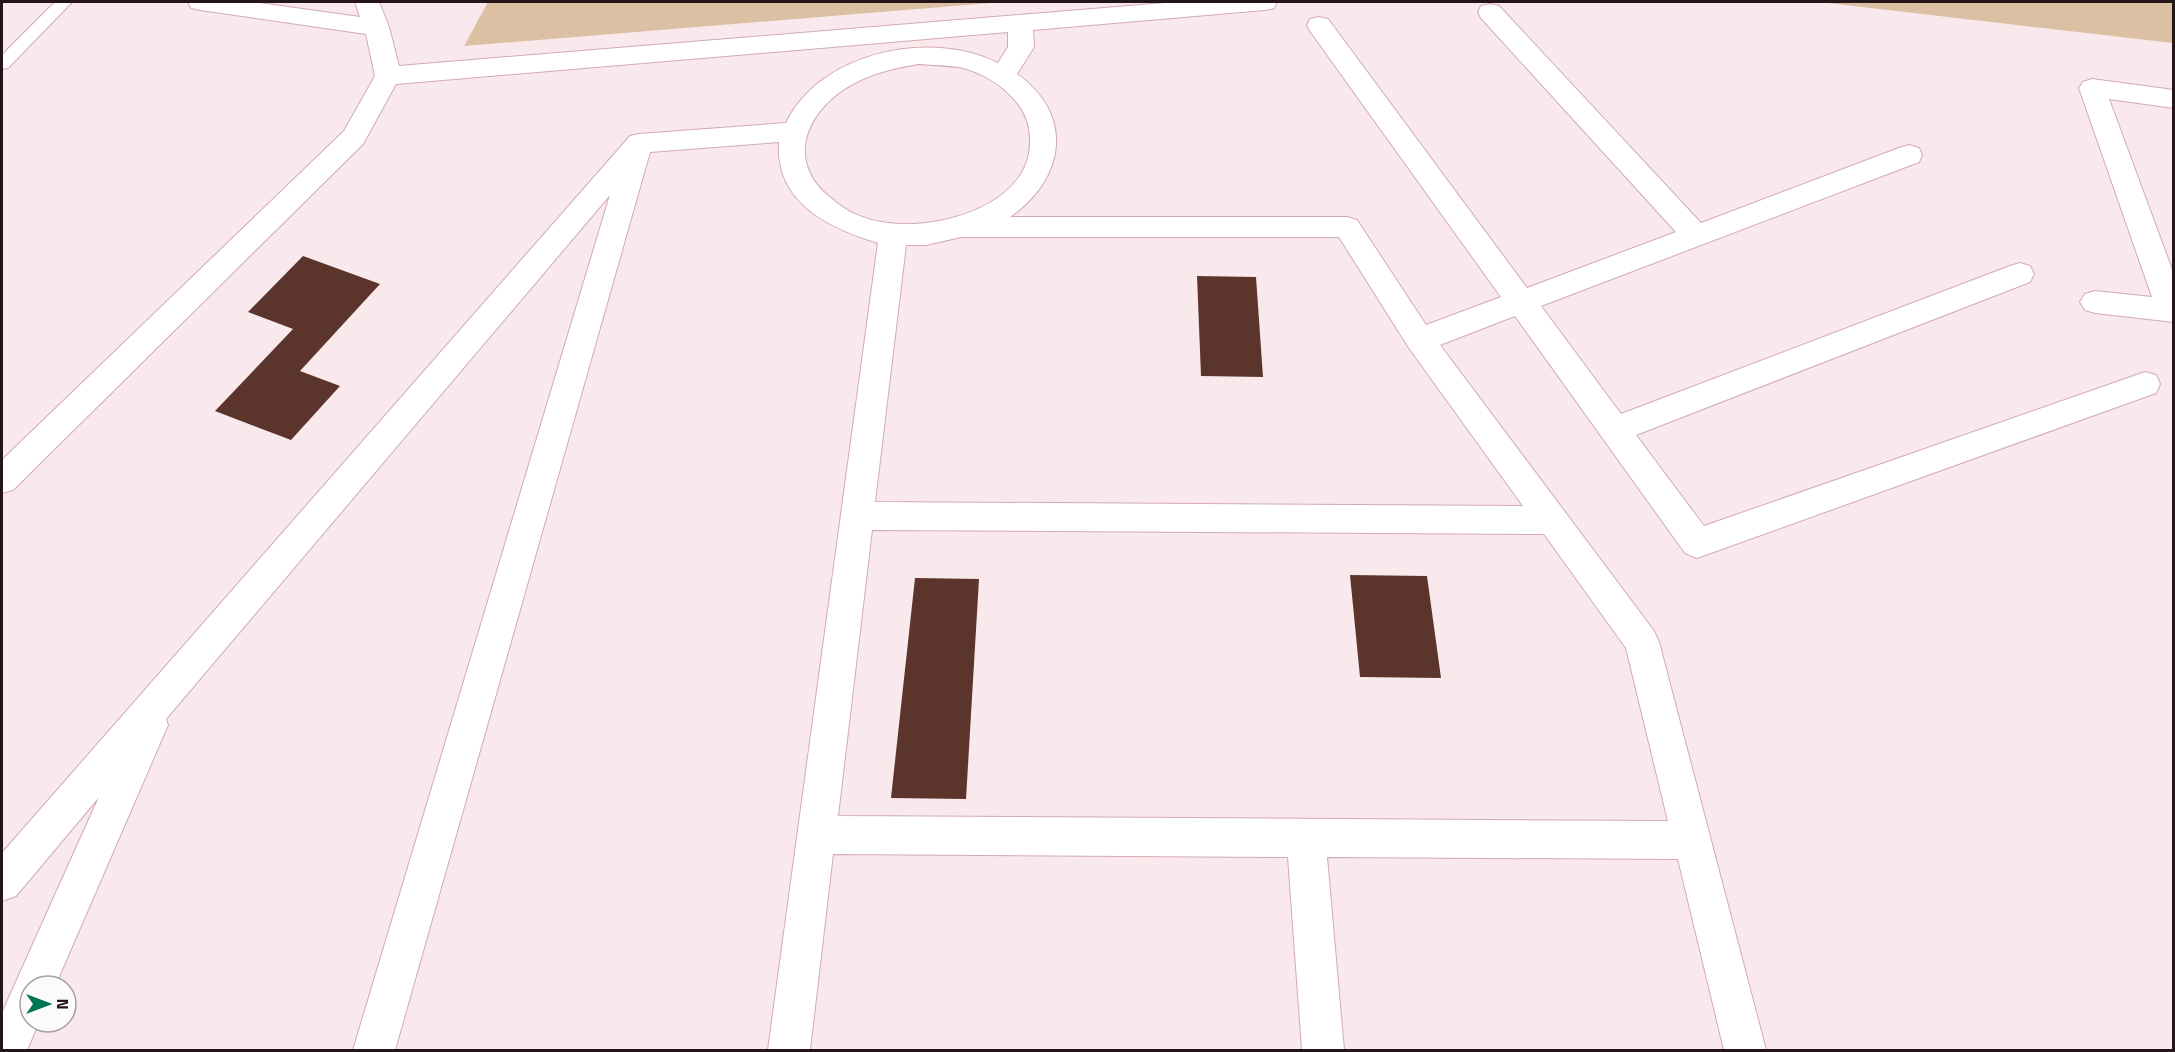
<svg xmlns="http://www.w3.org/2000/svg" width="2175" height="1052" font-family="'Titillium Web',sans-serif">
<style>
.green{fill:#dbc0a4}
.building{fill:#5b352b}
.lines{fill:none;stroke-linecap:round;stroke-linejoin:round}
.service-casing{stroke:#d3aab2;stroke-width:2}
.minor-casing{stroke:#d3aab2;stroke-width:2}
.service{fill:#fff;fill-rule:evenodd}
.minor{fill:#fff;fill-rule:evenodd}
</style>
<rect width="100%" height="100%" fill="#fae9ec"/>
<!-- green -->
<g class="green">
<path d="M488,2h515l-539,44z"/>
<path d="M1819,2h354v41z"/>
</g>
<!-- building -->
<g class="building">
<path d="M303,256l77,28 -80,87 40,15 -49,54 -76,-29 78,-82 -45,-17z"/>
<path d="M1197,276l59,1 7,100 -62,-1z"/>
<path d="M1350,575l77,1 14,102 -81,-1z"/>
<path d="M915,578l64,1 -13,220 -75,-1z"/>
</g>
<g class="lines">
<!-- service casing -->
<g class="service-casing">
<path id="service" d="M55,2h17l-64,66 -6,1v-14z"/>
</g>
<!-- minor casing -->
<g class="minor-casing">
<g id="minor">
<path d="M188,2h65l107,15 -5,-15h24l10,25 10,39 778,-64h100l-3,6 -9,2 -232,20 1,17 -17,27c58,41 48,105 -7,143h337l10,3 69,105 75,-28 -191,-266 -3,-6 3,-6 9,-2 9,2 199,269 149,-56 -195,-214 -3,-6 3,-6 9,-2 9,2 202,217 198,-75 10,-3 10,3 3,7 -3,7 -378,144 80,108 389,-148 10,-3 10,3 4,8 -4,8 -394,153 68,91 441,-154 11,3 4,9 -4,9 -459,165 -12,-5 -170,-237 -75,29 214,286 5,11 107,408h-42l-46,-191 -351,-2 17,193h-42l-14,-193 -455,-3 -23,196h-42l110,-807c-49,-15 -103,-40 -99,-101l-129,10 -255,898h-42l257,-855 -444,524 2,6 -113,261h-25v36h9l-12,28h-25v-37l97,-216 -83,99 -14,5v-48l628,-717 9,-2 147,-11c34,-71 144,-94 212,-60l10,-16v-15l-612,52 -33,60 -350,346 -11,3v-33l342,-329 31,-55 -9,-42 -166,-24 -9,-2zM918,64c15,1 31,1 45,4 19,5 37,16 50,30 11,12 17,25 17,41 2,58 -69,83 -116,85 -27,1 -56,-4 -77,-21 -10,-8 -19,-15 -25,-26 -22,-39 11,-79 45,-95 19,-10 40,-14 61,-18zM961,237h378l70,111 114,158 -648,-4 31,-257h20zM872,530l672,4 82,114 42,173 -830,-5z"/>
<path d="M2092,79l82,11v18l-65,-9 65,176v47l-79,-9 -10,-3 -5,-8 5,-8 10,-3 57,6 -73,-209 4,-6z"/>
</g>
</g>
<!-- service -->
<use href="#service" class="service"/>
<!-- minor -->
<use href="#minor" class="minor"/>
</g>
<!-- border -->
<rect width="2175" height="1052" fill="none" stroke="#241518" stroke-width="6"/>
<!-- north arrow -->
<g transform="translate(48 1004) rotate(90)"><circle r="28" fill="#fbfbfb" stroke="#a59fa0" stroke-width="1.5"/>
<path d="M0-4.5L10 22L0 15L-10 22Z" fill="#007753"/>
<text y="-9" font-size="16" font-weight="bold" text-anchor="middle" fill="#241518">N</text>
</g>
</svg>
